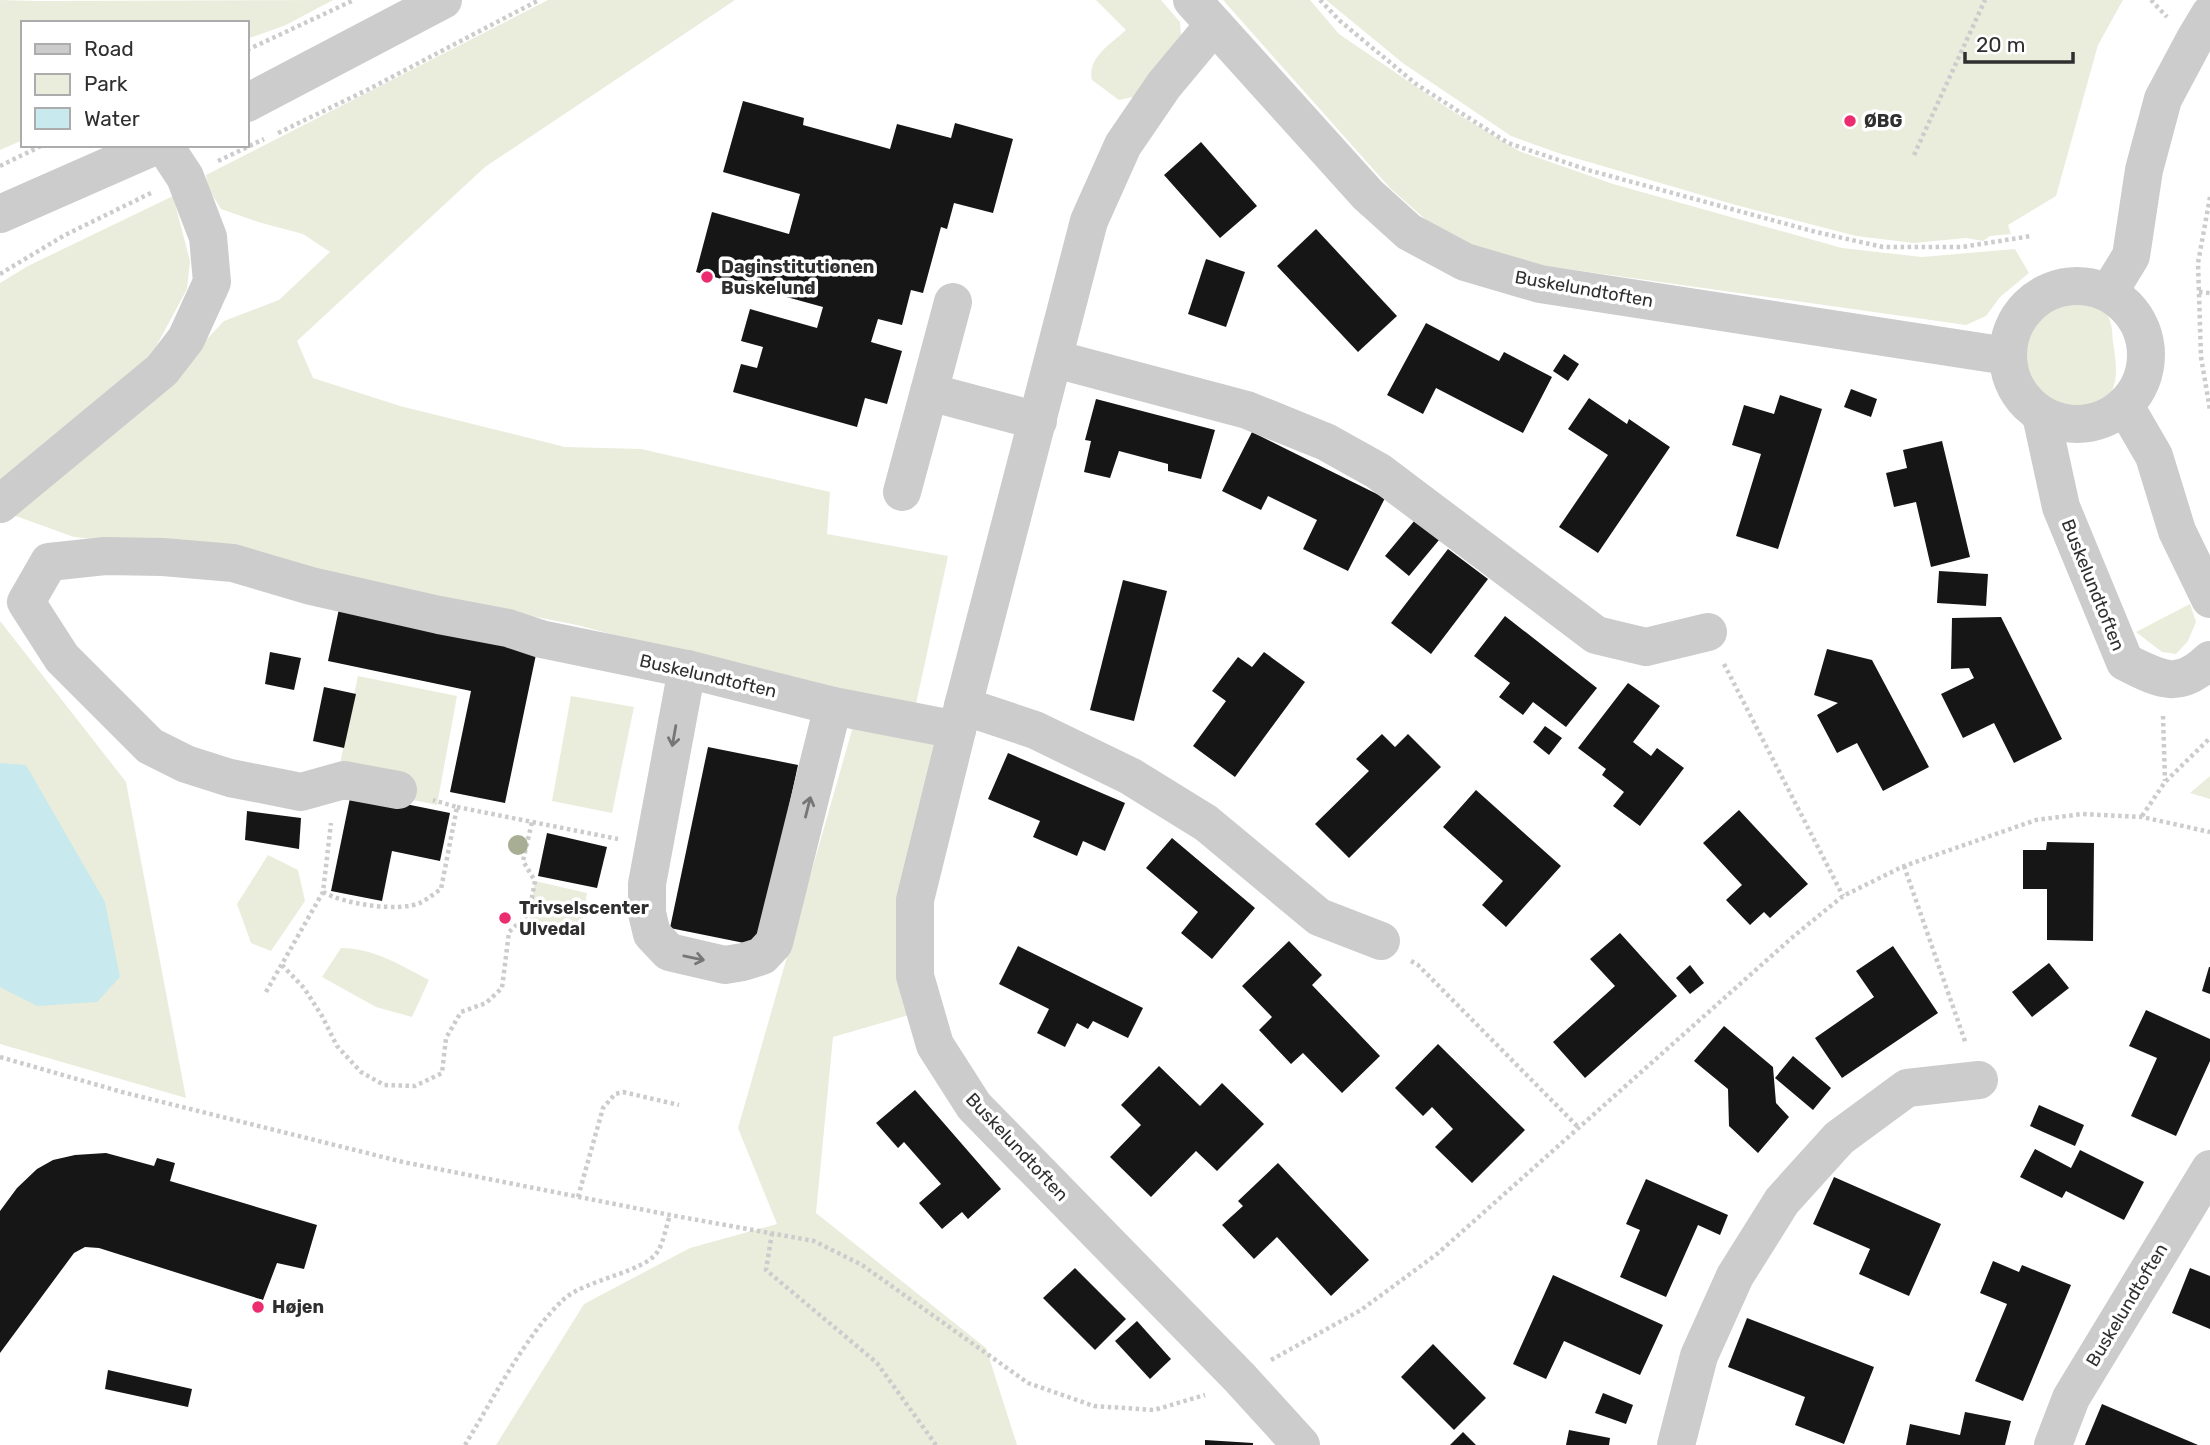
<svg xmlns="http://www.w3.org/2000/svg" width="2210" height="1445" font-family="Rubik,sans-serif">
<style>
.green{fill:#eaeddc}
.water{fill:#c8e9ed}
.building{fill:#161616}
.lines{fill:none;stroke-linecap:round;stroke-linejoin:round}
.path{stroke:#ccc;stroke-width:4.5;stroke-dasharray:3.5 3.5;stroke-linecap:butt}
.minor{stroke:#ccc;stroke-width:38}
.tree{fill:#a8ae93}
.oneway{stroke:#767676}
.poi-dot{fill:#eb2c6e;stroke:#fff;stroke-width:2.5}
.labels{text-anchor:middle;dominant-baseline:central;stroke-width:7;stroke-linejoin:round;paint-order:stroke}
.poi-label{font-size:18px;font-weight:bold;fill:#2f2f2f;stroke:#fff;text-anchor:start}
.street-label{font-size:18px;fill:#2f2f2f;stroke:#fff}
</style>
<rect width="100%" height="100%" fill="#fff"/>
<!-- green -->
<g class="green">
<path d="M0,0l39,1 294,-1 -47,25 -39,14v-16h-224v117l-23,10z"/>
<path d="M548,0h187l-250,167 -188,174 16,37 87,28 165,41 76,2 189,43 -3,42 121,22 -32,148 -91,-13 -248,-66 -208,-41 -135,-31 -160,-16 -64,-23 161,-137 53,-56 55,-21 51,-48 -27,-18 -45,-12 -37,-13 -13,-21 -2,-13z"/>
<path d="M1096,0h65l19,22 1,13 -44,61 -18,4 -27,-20c-5,-23 19,-36 34,-50z"/>
<path d="M1223,0h87l29,34 107,73 73,44 94,33 229,64 80,9 93,-8 14,24 -29,24 -14,19 -20,9 -420,-59 -56,-11 -57,-29 -43,-38z"/>
<path d="M1326,0h797l-25,45 -42,151 -48,29 3,9 -21,2 -7,5 -17,-3 -52,5 -58,-7 -124,-32 -174,-51 -47,-17 -107,-72z"/>
<path d="M173,196l17,65 -3,28 -36,67 -151,132v-205l28,-17z"/>
<path d="M2070,297c11,2 22,4 31,11 11,8 11,21 12,34 2,14 5,30 1,43 -6,21 -31,34 -52,25 -16,-8 -28,-25 -38,-39l3,-34 19,-27z"/>
<path d="M2190,604l6,18 -8,19 -12,13 -14,-2 -26,-20z"/>
<path d="M0,621l126,161 60,316 -186,-54z"/>
<path d="M358,676l99,20 -20,109 -101,-21z"/>
<path d="M571,696l63,11 -22,106 -60,-12z"/>
<path d="M854,723l86,13 -31,279 -76,22 -17,176 170,135 31,97h-521l88,-141 106,-56 87,-24 -39,-96z"/>
<path d="M2210,776v23l-20,-6z"/>
<path d="M268,855l30,15 7,31 -34,50 -20,-8 -14,-39z"/>
<path d="M535,881l52,12 -7,44 -52,-11z"/>
<path d="M341,948c33,0 59,17 88,32l-17,37 -36,-10 -54,-30z"/>
</g>
<!-- water -->
<path class="water" d="M0,763l26,2 79,137 15,75 -23,25 -60,4 -37,-19z"/>
<!-- building -->
<g class="building">
<path d="M743,101l61,17 -1,7 87,24 7,-25 54,14 4,-15 58,16 -20,74 -39,-10 -7,26 -6,-2 -18,66 -12,-3 -9,35 -24,-6 -7,23 31,9 -15,53 -22,-6 -8,29 -124,-35 8,-28 16,4 6,-21 -22,-6 9,-32 67,19 6,-21 -127,-35 16,-60 77,22 11,-40 -77,-22z"/>
<path d="M1201,142l56,64 -37,32 -56,-63z"/>
<path d="M1316,229l81,87 -39,36 -81,-86z"/>
<path d="M1206,259l39,13 -19,55 -38,-13z"/>
<path d="M1426,323l73,38 5,-9 48,25 -29,56 -87,-45 -13,26 -36,-19z"/>
<path d="M1564,354l15,10 -11,17 -15,-10z"/>
<path d="M1851,389l26,10 -6,18 -27,-10z"/>
<path d="M1780,395l42,14 -44,140 -42,-13 25,-82 -29,-9 12,-40 30,9z"/>
<path d="M1589,398l38,26 2,-5 41,28 -72,106 -39,-26 49,-72 -40,-26z"/>
<path d="M1096,399l119,31 -14,49 -33,-8v-7l-49,-13 -9,27 -26,-6 7,-31 -6,-1z"/>
<path d="M1252,432l133,66 -37,73 -45,-22 14,-29 -49,-24 -7,14 -39,-19z"/>
<path d="M1942,441l28,116 -39,10 -15,-65 -22,5 -8,-34 21,-5 -4,-18z"/>
<path d="M1415,520l24,20 -30,36 -24,-20z"/>
<path d="M1448,549l40,30 -57,75 -40,-31z"/>
<path d="M1939,571l49,3 -2,32 -49,-3z"/>
<path d="M1123,580l44,11 -33,130 -44,-11z"/>
<path d="M340,604l198,41 -33,158 -55,-11 21,-101 -143,-30z"/>
<path d="M1505,616l92,72 -31,39 -33,-25 -10,13 -24,-18 11,-14 -36,-27z"/>
<path d="M2001,617l61,122 -48,24 -20,-40 -31,15 -22,-44 33,-16 -5,-10 -18,1 1,-51z"/>
<path d="M1827,649l45,11 57,107 -46,24 -26,-48 -20,10 -20,-38 21,-12 -24,-8z"/>
<path d="M270,652l31,6 -7,32 -29,-6z"/>
<path d="M1264,652l41,30 -70,95 -42,-31 33,-45 -14,-10 26,-34 14,10z"/>
<path d="M1628,683l32,23 -27,36 18,14 6,-8 27,20 -44,58 -27,-20 11,-14 -22,-17 4,-6 -28,-21z"/>
<path d="M324,687l32,7 -12,54 -31,-7z"/>
<path d="M1545,726l17,12 -13,17 -16,-13z"/>
<path d="M1382,734l13,13 13,-13 33,33 -92,91 -34,-34 54,-53 -13,-12z"/>
<path d="M708,747l90,18 -39,181 -89,-18z"/>
<path d="M1008,753l117,50 -20,48 -22,-10 -6,15 -44,-19 7,-16 -52,-22z"/>
<path d="M1476,790l85,76 -55,61 -24,-22 21,-24 -60,-54z"/>
<path d="M351,793l99,20 -10,48 -48,-10 -10,50 -51,-10z"/>
<path d="M1739,810l69,74 -38,34 -6,-6 -14,13 -24,-25 16,-15 -39,-42z"/>
<path d="M247,811l54,7 -2,31 -54,-9z"/>
<path d="M547,833l60,14 -10,41 -59,-12z"/>
<path d="M1172,838l83,70 -43,51 -31,-26 17,-21 -52,-44z"/>
<path d="M2047,842l47,1 -1,98 -46,-1v-51h-24v-39h23z"/>
<path d="M1620,933l57,63 -92,82 -32,-36 62,-56 -25,-27z"/>
<path d="M1289,941l33,34 -10,10 68,71 -38,37 -39,-40 -12,11 -32,-34 13,-13 -30,-31z"/>
<path d="M1018,946l125,62 -15,30 -35,-17 -5,8 -11,-6 -12,24 -28,-14 12,-24 -50,-25z"/>
<path d="M1893,946l45,67 -96,65 -27,-40 59,-41 -18,-26z"/>
<path d="M2049,963l20,25 -37,29 -20,-25z"/>
<path d="M1690,965l14,18 -14,11 -14,-16z"/>
<path d="M2209,967h1v27l-8,-3z"/>
<path d="M2146,1010l64,29v22l-34,75 -45,-20 26,-58 -28,-12z"/>
<path d="M1724,1026l49,41 3,36 13,14 -31,36 -29,-27 -1,-37 -34,-28z"/>
<path d="M1438,1044l87,86 -53,53 -37,-36 18,-18 -21,-22 -9,9 -28,-28z"/>
<path d="M1793,1056l38,32 -18,22 -38,-32z"/>
<path d="M1159,1066l41,40 22,-23 42,41 -47,47 -21,-20 -45,46 -41,-40 31,-32 -20,-20z"/>
<path d="M915,1090l86,99 -33,30 -6,-7 -20,17 -23,-26 22,-19 -37,-42 -6,6 -22,-25z"/>
<path d="M2039,1105l45,20 -9,21 -45,-20z"/>
<path d="M2035,1149l36,19 9,-18 64,32 -20,38 -58,-29 -4,7 -42,-21z"/>
<path d="M106,1153l48,13 3,-8 18,5 -5,18 147,44 -13,44 -27,-6 -14,37 -164,-52 -14,-1 -11,6 -74,100v-142l17,-23 20,-19 16,-9 22,-5z"/>
<path d="M1278,1163l91,97 -38,36 -54,-59 -23,22 -32,-34 21,-19 -5,-5z"/>
<path d="M1834,1177l107,47 -32,72 -50,-22 11,-25 -57,-25z"/>
<path d="M1646,1179l82,36 -8,20 -22,-10 -32,72 -46,-20 20,-47 -14,-6z"/>
<path d="M1993,1261l26,11 3,-7 49,20 -48,116 -48,-20 32,-77 -27,-11z"/>
<path d="M1075,1268l51,51 -31,31 -52,-52z"/>
<path d="M2190,1268l20,8v53l-38,-16z"/>
<path d="M1553,1275l110,50 -23,50 -76,-34 -18,38 -33,-15z"/>
<path d="M1747,1318l127,49 -30,77 -49,-19 10,-28 -77,-30z"/>
<path d="M1137,1321l34,38 -21,20 -35,-38z"/>
<path d="M1433,1344l53,54 -32,32 -53,-53z"/>
<path d="M108,1370l84,19 -4,18 -83,-18z"/>
<path d="M1603,1393l30,12 -7,19 -31,-11z"/>
<path d="M2102,1404l96,41h-113z"/>
<path d="M1965,1412l46,9 -6,24h-99l4,-21 50,11z"/>
<path d="M1569,1430l41,8 -1,7h-43z"/>
<path d="M1463,1432l13,13h-26z"/>
<path d="M1205,1440l48,3v2h-48z"/>
</g>
<g class="lines">
<!-- path -->
<g class="path">
<path d="M1320,0l20,21 76,63 92,59 80,27 228,62 67,15h79l69,-11"/>
<path d="M2151,0l16,17"/>
<path d="M247,50l107,-50"/>
<path d="M278,133l91,-44 170,-89"/>
<path d="M1914,155l71,-155"/>
<path d="M218,161l46,-22"/>
<path d="M0,166l43,-21"/>
<path d="M2210,197l-12,66 3,94 9,53"/>
<path d="M0,274l65,-39 88,-43"/>
<path d="M2199,292l11,1"/>
<path d="M1724,664l119,232"/>
<path d="M2163,716l2,65"/>
<path d="M457,807l161,32"/>
<path d="M2142,816l23,-34 45,-44"/>
<path d="M1904,866l62,178"/>
<path d="M323,892c21,12 77,21 99,10 7,-4 13,-9 19,-13l16,-82 -24,-7"/>
<path d="M1411,961l7,4 160,162"/>
<path d="M282,965l22,23 18,28 15,30 24,26 23,13 31,1 27,-13 4,-35 15,-26 25,-9 16,-15 7,-56 20,-19 6,-32 -12,-20 9,-39"/>
<path d="M266,992l57,-100 8,-69"/>
<path d="M0,1057l122,35 281,70 267,53 144,26 48,24 166,118 66,23 60,4 51,-15"/>
<path d="M578,1197l25,-89 12,-14 8,-2 56,13"/>
<path d="M772,1233l-6,37 111,93 59,82"/>
<path d="M1271,1360l90,-50 76,-56 358,-319 48,-39 61,-30 132,-46 46,-6 60,3 68,15"/>
<path d="M465,1445c27,-44 61,-111 99,-146 23,-20 82,-27 94,-48 6,-10 8,-25 12,-36"/>
</g>
<!-- minor -->
<g class="minor">
<path d="M1192,0l176,195 41,37 56,30 75,22 467,72"/>
<path d="M1214,25l-50,60 -41,60 -34,76 -126,485 -48,194v76l20,69 39,61 266,272 61,67"/>
<path d="M247,103l196,-103"/>
<path d="M0,214l157,-69"/>
<circle cx="2077" cy="355" r="69"/>
<path d="M2109,292l22,-36 13,-86 19,-71 32,-60 15,-25"/>
<path d="M953,302l-24,90 109,29"/>
<path d="M1055,359l192,51 79,32 52,29 218,164 50,12 62,-15"/>
<path d="M2125,406l29,50 23,75 33,68"/>
<path d="M2041,415l20,92 64,155c35,17 53,29 85,-2"/>
<path d="M902,492l27,-100"/>
<path d="M0,504l162,-134 24,-31 26,-57 -4,-45 -23,-60 -21,-32"/>
<path d="M687,669l-40,215v29l5,21 17,18 56,13 18,-3 19,-6 12,-13 59,-237"/>
<path d="M963,706l72,24 95,46 76,47 113,94 62,24"/>
<path d="M398,790l-54,-10 -43,12 -71,-14 -44,-14 -36,-18 -88,-88 -36,-56 23,-40 56,-6 58,1 70,6 78,23 128,29 69,13 33,11 146,30 146,37 124,24"/>
<path d="M1676,1445l23,-89 36,-80 47,-75 57,-63 68,-50 72,-8"/>
<path d="M2053,1445l18,-47 139,-229"/>
</g>
</g>
<!-- trees -->
<circle class="tree" cx="518" cy="845" r="10"/>
<!-- one-way arrows -->
<defs><path id="oneway-shaft" d="M-6 0H5M1.5-3L5.5 0L1.5 3" fill="none" stroke-width="1.6" stroke-linecap="round" stroke-linejoin="round" transform="scale(1.75)"/></defs>
<g class="oneway">
<use href="#oneway-shaft" transform="translate(674 736) rotate(100)"/>
<use href="#oneway-shaft" transform="translate(808 807) rotate(-76)"/>
<use href="#oneway-shaft" transform="translate(694 958) rotate(12)"/>
</g>
<!-- markers -->
<g class="poi-dot">
<circle cx="1850" cy="121" r="7"/>
<circle cx="707" cy="277" r="7"/>
<circle cx="505" cy="918" r="7"/>
<circle cx="258" cy="1307" r="7"/>
</g>
<g class="labels">
<!-- poi labels -->
<g class="poi-label">
<text x="1864" y="121">ØBG</text>
<text x="721" y="267">Daginstitutionen<tspan x="721" dy="21">Buskelund</tspan></text>
<text x="519" y="908">Trivselscenter<tspan x="519" dy="21">Ulvedal</tspan></text>
<text x="272" y="1307">Højen</text>
</g>
<!-- street labels -->
<g class="street-label">
<text transform="translate(1584 289) rotate(10)">Buskelundtoften</text>
<text transform="translate(2093 585) rotate(68)">Buskelundtoften</text>
<text transform="translate(708 676) rotate(13)">Buskelundtoften</text>
<text transform="translate(1017 1147) rotate(47)">Buskelundtoften</text>
<text transform="translate(2127 1305) rotate(-59)">Buskelundtoften</text>
</g>
</g>
<!-- legend -->
<rect x="21" y="21" width="228" height="126" fill="#ffffff" stroke="#acacac" stroke-width="2"/>
<rect x="35" y="44" width="35" height="10" fill="#cccccc" stroke="#acacac" stroke-width="2"/>
<text x="84" y="56" font-size="21" fill="#2f2f2f">Road</text>
<rect x="35" y="74" width="35" height="21" fill="#eaeddc" stroke="#acacac" stroke-width="2"/>
<text x="84" y="91" font-size="21" fill="#2f2f2f">Park</text>
<rect x="35" y="108" width="35" height="21" fill="#c8e9ed" stroke="#acacac" stroke-width="2"/>
<text x="84" y="126" font-size="21" fill="#2f2f2f">Water</text>
<!-- scale -->
<path d="M1965 52v10h108v-10" fill="none" stroke="#2f2f2f" stroke-width="3.5"/>
<text x="1976" y="52" font-size="21" fill="#2f2f2f" stroke="#ffffff" stroke-width="5" paint-order="stroke">20 m</text>
</svg>
